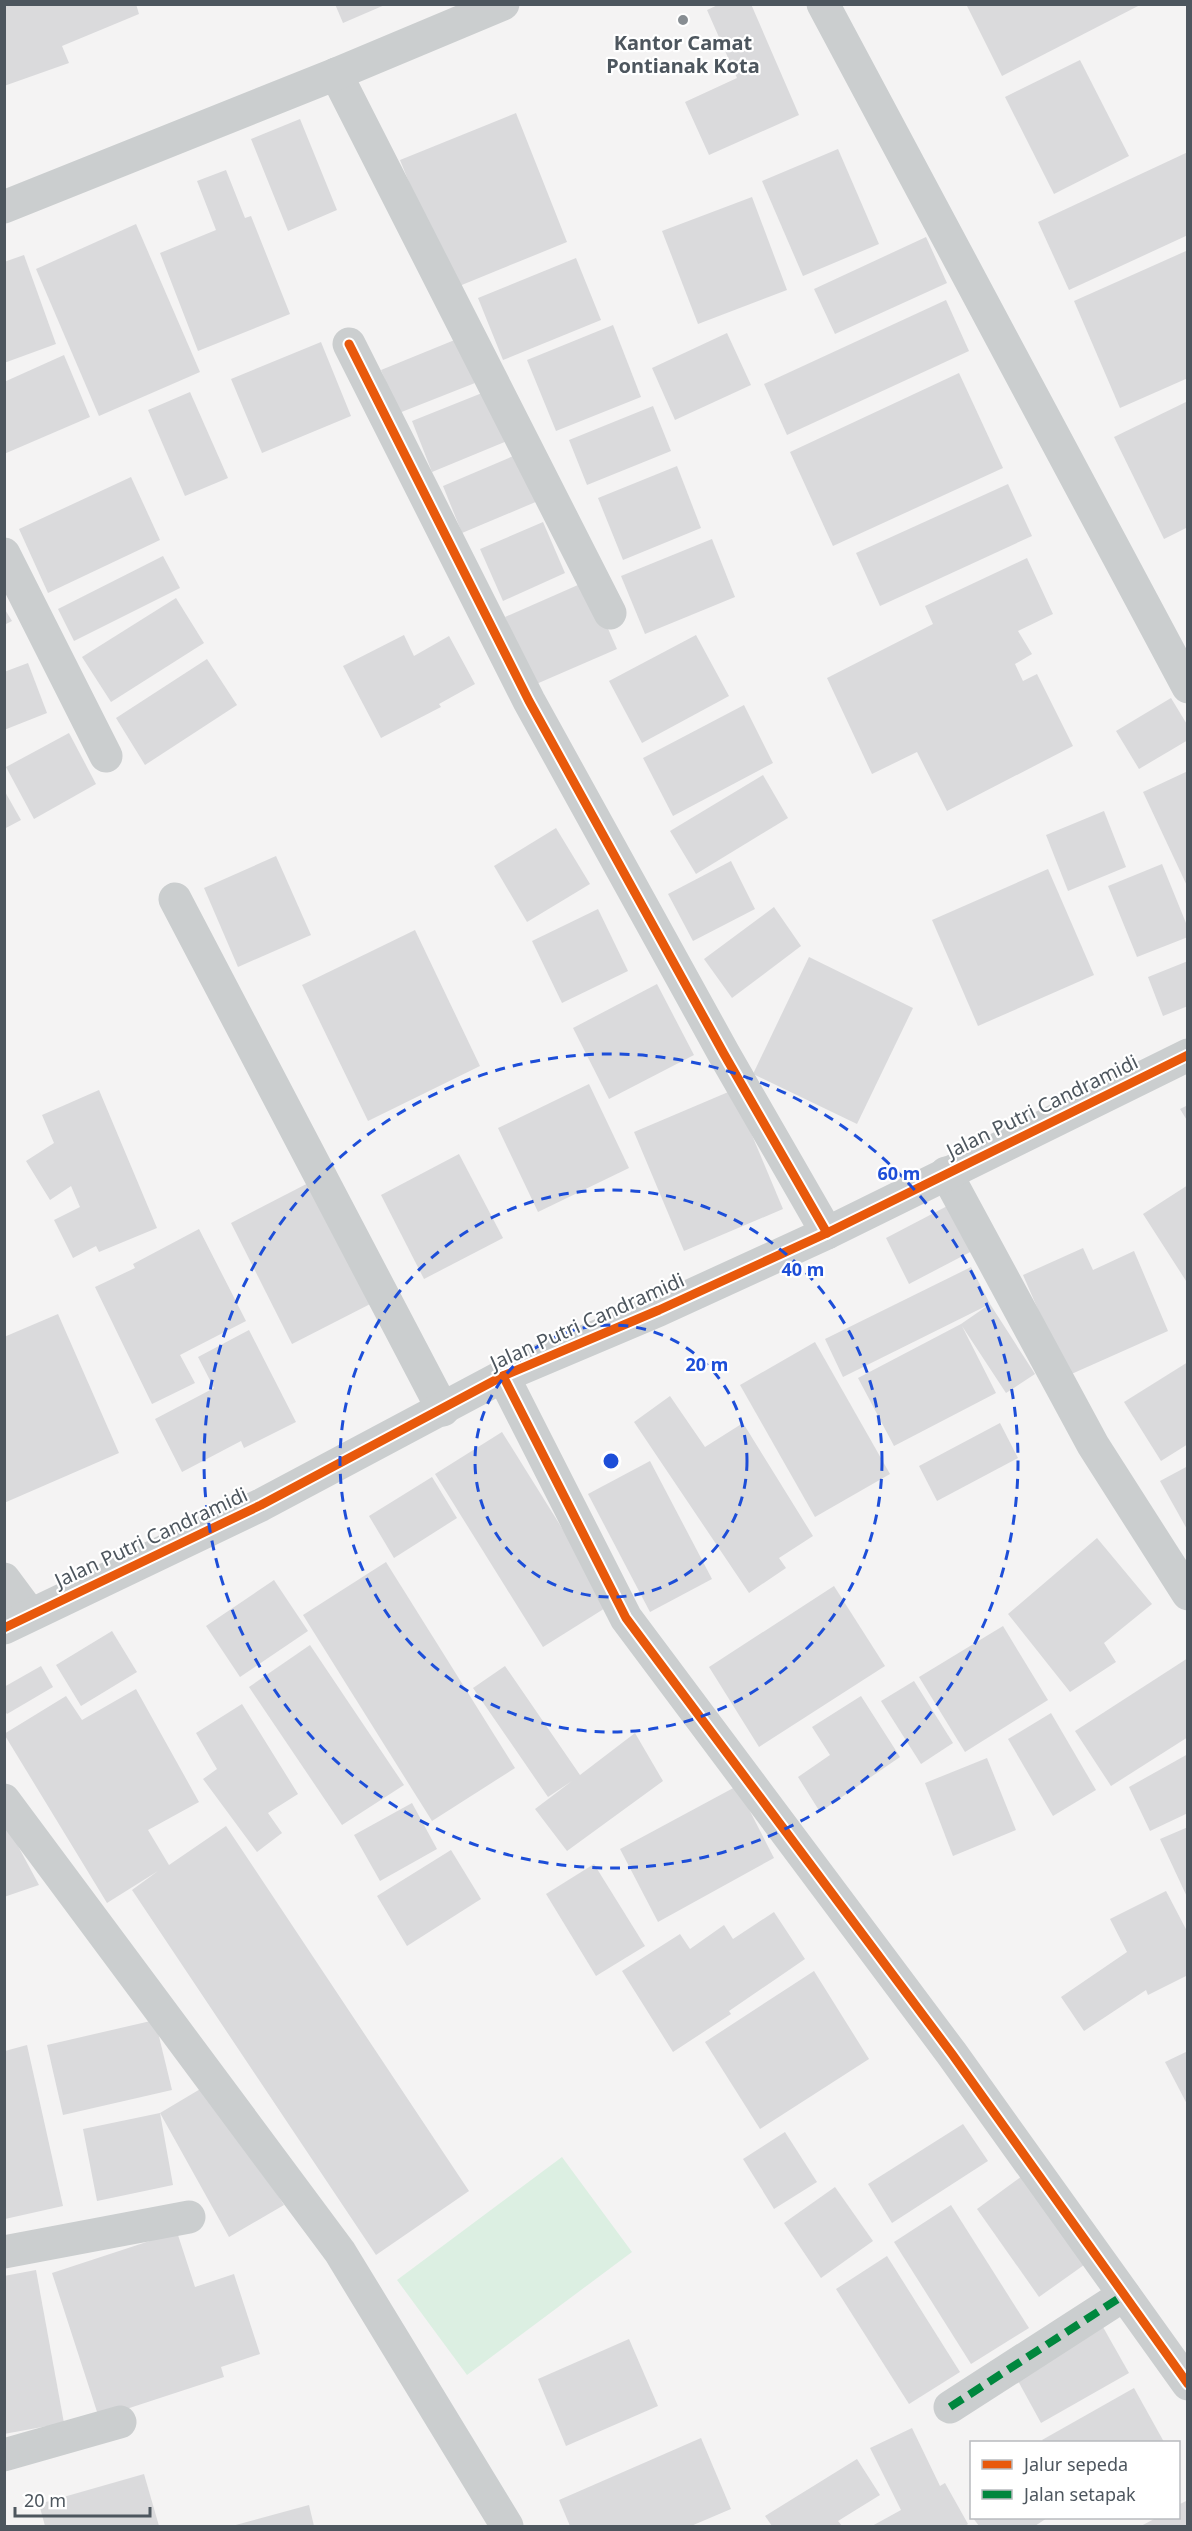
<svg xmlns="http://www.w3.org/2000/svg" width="1192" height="2531" font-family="'Noto Sans',sans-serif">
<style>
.green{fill:#dcefe2}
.building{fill:#dadadc}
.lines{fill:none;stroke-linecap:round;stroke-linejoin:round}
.minor{stroke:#cbcecf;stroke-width:33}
.tertiary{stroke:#cbcecf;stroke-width:33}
.quiet{stroke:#00873e;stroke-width:8;stroke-dasharray:15 8;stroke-linecap:butt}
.cycleway-casing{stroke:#fff;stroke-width:13}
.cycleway{stroke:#e8590c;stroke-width:9}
.ring{fill:none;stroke:#1d4ed8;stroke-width:3;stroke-dasharray:10 8}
.poi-dot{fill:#878d92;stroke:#fff;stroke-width:2}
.labels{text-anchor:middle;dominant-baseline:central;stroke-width:4.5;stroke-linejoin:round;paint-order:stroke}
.poi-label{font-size:20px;font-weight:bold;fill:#4d565e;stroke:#fff}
.street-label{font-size:20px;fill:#4d565e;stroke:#fff}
.centre{fill:#1d4ed8;stroke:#fff;stroke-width:3}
.ring-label{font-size:18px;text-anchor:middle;font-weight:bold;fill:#1d4ed8;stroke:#fff;stroke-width:4.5;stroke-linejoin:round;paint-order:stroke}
</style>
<rect width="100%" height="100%" fill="#f4f3f3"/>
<!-- green -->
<path class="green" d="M562,2157l70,95 -165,123 -70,-95z"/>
<!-- building -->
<g class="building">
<path d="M4,4h132l3,10 -77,32 7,17 -65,23z"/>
<path d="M335,4h52l-44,19z"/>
<path d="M720,4h31l48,111 -90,40 -24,-53 52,-24 -30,-68z"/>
<path d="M966,4h176l-140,72z"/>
<path d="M1080,60l49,96 -75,38 -49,-97z"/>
<path d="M516,113l51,129 -115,47 -52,-129z"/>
<path d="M300,119l37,91 -49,21 -37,-92z"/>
<path d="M838,149l41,95 -76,32 -41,-95z"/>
<path d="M1188,152v83l-119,55 -31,-68z"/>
<path d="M226,170l19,48 6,-2 39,98 -92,37 -38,-98 56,-23 -19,-49z"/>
<path d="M752,197l35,93 -89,34 -36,-93z"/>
<path d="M136,224l64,148 -101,44 -63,-147z"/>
<path d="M926,237l21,46 -112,51 -21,-45z"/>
<path d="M1186,251l2,127 -68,30 -46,-107z"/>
<path d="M24,255l32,89 -52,19v-101z"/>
<path d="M576,258l25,62 -98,40 -25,-62z"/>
<path d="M946,300l23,51 -182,84 -23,-51z"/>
<path d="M613,325l28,72 -85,34 -29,-71z"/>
<path d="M727,333l24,52 -76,35 -23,-52z"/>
<path d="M457,339l18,44 -76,30 -18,-43z"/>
<path d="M321,342l30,74 -89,37 -31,-74z"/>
<path d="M64,355l26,62 -86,37v-72z"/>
<path d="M959,373l44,95 -170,78 -43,-94z"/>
<path d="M487,391l20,50 -75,31 -20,-51z"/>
<path d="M190,392l38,86 -43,18 -37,-86z"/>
<path d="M1188,401v126l-24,12 -50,-102z"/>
<path d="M653,406l18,45 -84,34 -18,-45z"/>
<path d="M518,454l20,47 -76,32 -19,-47z"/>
<path d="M677,466l24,62 -78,32 -25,-62z"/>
<path d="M131,477l29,63 -112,53 -29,-64z"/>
<path d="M1008,484l24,52 -152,70 -24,-53z"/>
<path d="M543,522l22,51 -62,28 -23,-52z"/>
<path d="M712,539l23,58 -90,37 -24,-58z"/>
<path d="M163,556l17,32 -106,53 -16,-32z"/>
<path d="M1027,558l26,56 -35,17 14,23 -17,10 8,17 14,-7 36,72 -126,65 -30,-59 -45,22 -45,-96 106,-54 -8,-18z"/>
<path d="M587,581l30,68 -83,36 -29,-68z"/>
<path d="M176,598l28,45 -93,59 -29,-45z"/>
<path d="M4,608l8,13 -8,4z"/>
<path d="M404,635l10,21 35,-20 26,48 -36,20 2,3 -60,31 -38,-72z"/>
<path d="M696,635l33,61 -87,47 -33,-62z"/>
<path d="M207,659l30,46 -92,60 -29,-47z"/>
<path d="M28,663l19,50 -43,17v-58z"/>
<path d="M1171,698l17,28v14l-49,29 -23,-38z"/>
<path d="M744,705l29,58 -100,53 -30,-58z"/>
<path d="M69,733l27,51 -62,35 -28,-52z"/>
<path d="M1188,771v117l-45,-96z"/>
<path d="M763,775l25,43 -92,56 -26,-43z"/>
<path d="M4,790l17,30 -17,9z"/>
<path d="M1104,811l22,56 -58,24 -22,-56z"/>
<path d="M556,828l34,56 -63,38 -33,-56z"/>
<path d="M276,856l35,79 -73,32 -34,-79z"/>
<path d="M731,861l24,48 -62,32 -25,-47z"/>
<path d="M1162,864l26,64v9l-51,20 -29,-71z"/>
<path d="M1048,869l46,106 -116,51 -46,-106z"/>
<path d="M774,907l27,39 -69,52 -28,-39z"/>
<path d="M598,909l30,62 -66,32 -30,-62z"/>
<path d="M415,930l65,136 -112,55 -66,-136z"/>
<path d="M809,957l104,51 -56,116 -104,-50z"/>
<path d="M1188,961v45l-25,10 -15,-39z"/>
<path d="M657,984l37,71 -85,44 -36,-71z"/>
<path d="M589,1084l40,84 -91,44 -40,-84z"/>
<path d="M99,1090l58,138 -58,24 -3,-6 -23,12 -19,-38 26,-13 -9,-21 -21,14 -24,-39 28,-18 -12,-28z"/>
<path d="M733,1090l50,119 -99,42 -50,-119z"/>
<path d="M1188,1105v17l-8,-13z"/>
<path d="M459,1154l44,84 -79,41 -43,-84z"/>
<path d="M318,1178l62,121 -88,45 -61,-121z"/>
<path d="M1188,1185v99l-45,-70z"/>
<path d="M953,1203l23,46 -67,35 -23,-46z"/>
<path d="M199,1229l47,92 -66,34 15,28 -43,21 -57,-117 40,-19 -2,-4z"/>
<path d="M1083,1248l10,22 41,-19 34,80 -101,45 -44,-101z"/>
<path d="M971,1267l19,37 -147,73 -18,-38z"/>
<path d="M990,1304l45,70 -29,19 -44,-67 34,67 -102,53 -36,-68 103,-54z"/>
<path d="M58,1314l61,139 -115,50v-166z"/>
<path d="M249,1330l47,92 -52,26 -3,-7 -59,31 -27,-53 59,-31 -16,-31z"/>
<path d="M815,1342l75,132 -75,43 -75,-132z"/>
<path d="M1188,1362v82l-27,17 -37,-59z"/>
<path d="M670,1396l35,51 38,-24 70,113 -34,22 7,10 -37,25 -115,-171z"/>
<path d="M1000,1423l18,35 -81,43 -18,-35z"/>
<path d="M502,1432l108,173 -67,42 -108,-173z"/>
<path d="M650,1461l62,118 -62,33 -62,-118z"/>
<path d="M1188,1466v65l-28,-50z"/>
<path d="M432,1477l25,41 -63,40 -25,-42z"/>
<path d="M1097,1538l55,66 -48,39 12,19 -46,30 -62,-78z"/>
<path d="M386,1562l129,206 -83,53 -129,-206z"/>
<path d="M274,1580l34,51 -68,46 -34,-51z"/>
<path d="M834,1586l51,80 -126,81 -50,-80z"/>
<path d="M1003,1626l45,74 -83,52 -46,-75z"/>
<path d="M112,1631l25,41 -56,34 -25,-41z"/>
<path d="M310,1645l94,140 -62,40 -93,-138z"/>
<path d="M1188,1658v79l-77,49 -36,-55z"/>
<path d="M41,1666l12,21 -46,27 -3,-4v-23z"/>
<path d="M505,1666l75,109 55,-42 28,48 -96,70 -32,-42 37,-28 -24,16 -75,-109z"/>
<path d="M914,1681l39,62 -32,21 -40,-63z"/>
<path d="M136,1689l63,113 -51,28 21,35 57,-39 243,365 -93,64 -244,-365 26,-19 -51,32 -103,-169 62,-38 16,24z"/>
<path d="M861,1696l39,61 -80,55 -22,-35 32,-22 -18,-28z"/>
<path d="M242,1704l56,90 -30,19 14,20 -25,19 -54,-73 14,-10 -21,-36z"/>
<path d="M1051,1713l45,77 -43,26 -45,-77z"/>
<path d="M1188,1754v59l-38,18 -21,-44z"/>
<path d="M987,1758l29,72 -63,26 -28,-73z"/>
<path d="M737,1786l37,72 -116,64 -38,-73z"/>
<path d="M412,1803l25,46 -57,32 -26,-46z"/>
<path d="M4,1820l35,65 -35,12z"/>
<path d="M1188,1827v72l-28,-60z"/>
<path d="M451,1850l30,49 -74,47 -30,-50z"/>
<path d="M594,1864l51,82 -49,30 -50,-82z"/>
<path d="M1166,1891l22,42v42l-40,20 -2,-5 -62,41 -23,-34 66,-45 -17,-33z"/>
<path d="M774,1912l31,47 -76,52 2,3 -58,38 -51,-81 58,-37 10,15 34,-24 9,14z"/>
<path d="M814,1971l55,88 -109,70 -55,-87z"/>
<path d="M155,2020l17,70 -109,25 -16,-70z"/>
<path d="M27,2045l36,161 -58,13v-168z"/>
<path d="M1188,2051v55l-23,-44z"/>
<path d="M207,2085l77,120 -55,32 -69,-124 13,72 -76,16 -14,-72 77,-16z"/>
<path d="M963,2124l25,37 -96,62 -24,-39z"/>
<path d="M785,2132l32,50 -43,27 -31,-50z"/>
<path d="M1029,2171l62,89 -52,37 -62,-88z"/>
<path d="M835,2187l38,54 -52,37 -37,-55z"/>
<path d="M951,2205l78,123 -58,36 -77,-122z"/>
<path d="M177,2232l18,55 39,-13 26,80 -39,13 3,10 -125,41 -47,-145z"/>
<path d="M887,2256l73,116 -51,32 -73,-115z"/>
<path d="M36,2270l28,153 -60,11v-158z"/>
<path d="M1099,2320l30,53 -88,50 -29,-53z"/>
<path d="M629,2339l29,67 -92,40 -28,-67z"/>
<path d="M1134,2388l30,54h-120l-2,-2z"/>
<path d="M912,2428l28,58 5,-3 23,41 -3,2h-93l29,-16 -31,-62z"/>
<path d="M701,2438l30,71 -40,17h-121l-11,-26z"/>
<path d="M857,2459l23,36 -42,26 4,5h-70l-7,-10z"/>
<path d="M144,2474l15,52h-114l-6,-22z"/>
<path d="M1188,2500v26h-47l15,-8h22v-13z"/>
<path d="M309,2505l5,21h-82z"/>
<path d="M973,2518h74l-12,8h-56z"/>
</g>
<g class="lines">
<!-- minor -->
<g class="minor">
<path d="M823,4l365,683"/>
<path d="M336,74l274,539"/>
<path d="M4,207l332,-133 167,-70"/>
<path d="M349,344l180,357 195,353 103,179"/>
<path d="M4,554l102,202"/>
<path d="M175,899l268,511"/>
<path d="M946,1173l147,272 95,149"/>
<path d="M503,1376l123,242 326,436 236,330"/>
<path d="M4,1579l26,35"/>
<path d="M4,1800l336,452 167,274"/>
<path d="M4,2252l185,-35"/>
<path d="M950,2407l174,-112"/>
<path d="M4,2455l116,-33"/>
</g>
<!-- tertiary -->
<path class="tertiary" d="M4,1628l257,-123 242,-129 156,-66 168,-77 361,-178"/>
<!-- quiet -->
<path class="quiet" d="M950,2407l174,-112"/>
<!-- cycleway casing -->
<g class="cycleway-casing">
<g id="cycleway">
<path d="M349,344l180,357 195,353 103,179"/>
<path d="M503,1376l123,242 326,436 236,330"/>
<path d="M4,1628l257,-123 242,-129 156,-66 168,-77 361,-178"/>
</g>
</g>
<!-- cycleway -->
<use href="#cycleway" class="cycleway"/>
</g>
<!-- distance rings -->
<g class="ring">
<circle cx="611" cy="1461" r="136"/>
<circle cx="611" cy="1461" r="271"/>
<circle cx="611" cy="1461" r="407"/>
</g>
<!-- markers -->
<circle class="poi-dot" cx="683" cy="20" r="6"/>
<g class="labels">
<!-- poi labels -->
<g class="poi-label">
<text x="683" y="42">Kantor Camat<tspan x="683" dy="23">Pontianak Kota</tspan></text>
</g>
<!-- street labels -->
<g class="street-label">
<text transform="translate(1042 1106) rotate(-26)">Jalan Putri Candramidi</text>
<text transform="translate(587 1321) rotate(-24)">Jalan Putri Candramidi</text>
<text transform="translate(151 1537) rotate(-25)">Jalan Putri Candramidi</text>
</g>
</g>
<circle cx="611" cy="1461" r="9" class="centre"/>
<g class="ring-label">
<text x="899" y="1180">60 m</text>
<text x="803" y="1276">40 m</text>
<text x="707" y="1371">20 m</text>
</g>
<!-- border -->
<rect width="1192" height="2531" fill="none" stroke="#4d565e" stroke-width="12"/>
<!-- legend -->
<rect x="970" y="2441" width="210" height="78" fill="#ffffff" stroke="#b8bbbf" stroke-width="1.5"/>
<rect x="982" y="2460" width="30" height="9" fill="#e8590c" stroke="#b8bbbf" stroke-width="1.5"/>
<text x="1024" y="2471" font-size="18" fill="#4d565e">Jalur sepeda</text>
<rect x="982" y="2490" width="30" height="9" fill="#00873e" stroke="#b8bbbf" stroke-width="1.5"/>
<text x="1024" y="2501" font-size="18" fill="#4d565e">Jalan setapak</text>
<!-- scale -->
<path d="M15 2507v9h135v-9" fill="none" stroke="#4d565e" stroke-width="3"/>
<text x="24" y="2507" font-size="18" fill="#4d565e" stroke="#ffffff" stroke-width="4.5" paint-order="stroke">20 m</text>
</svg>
